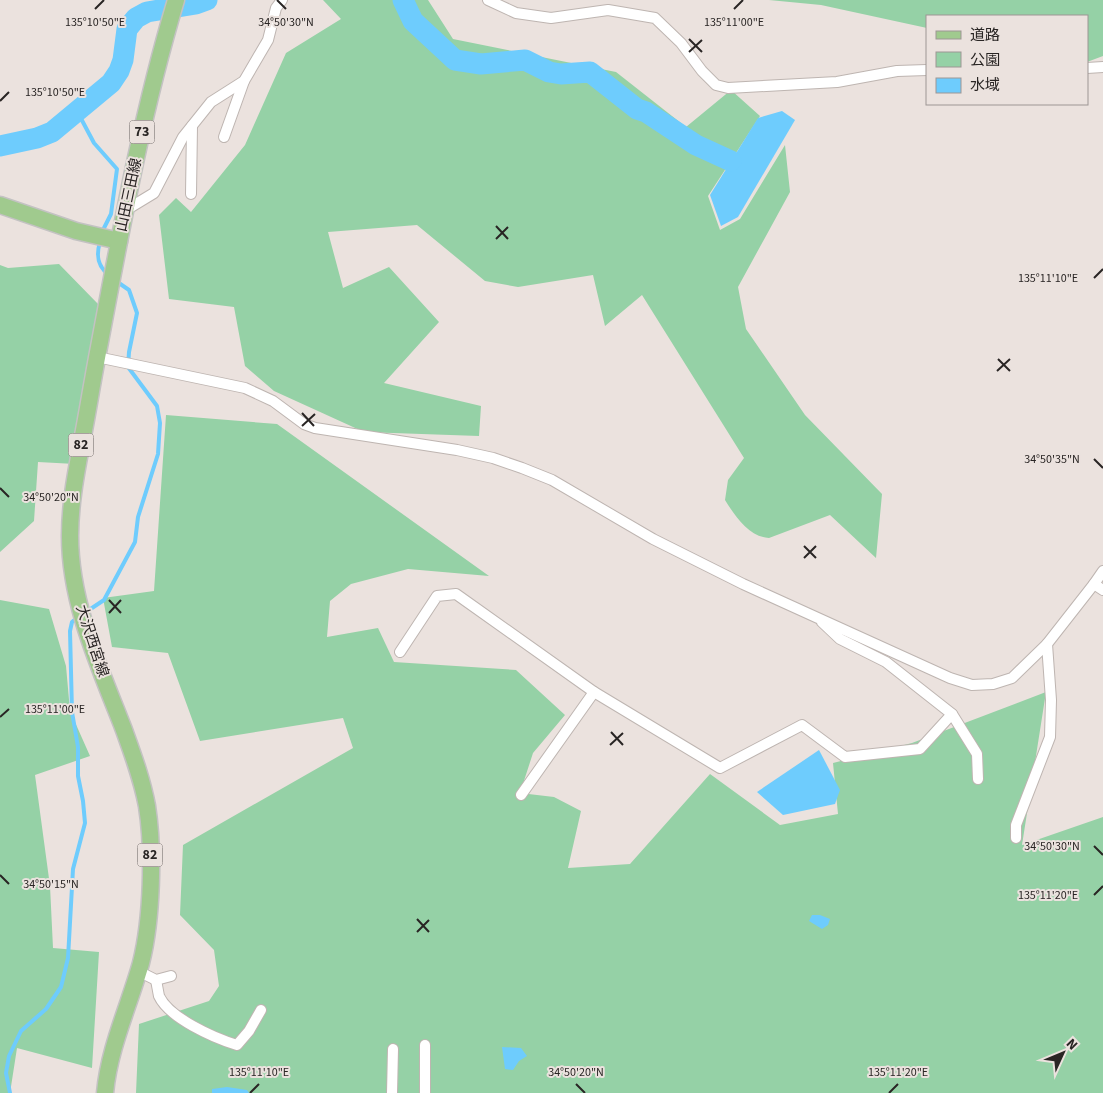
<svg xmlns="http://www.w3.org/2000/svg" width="1103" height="1093" font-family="'Source Sans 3','Noto Sans JP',sans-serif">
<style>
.green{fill:#95d1a6}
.water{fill:#6eccfd}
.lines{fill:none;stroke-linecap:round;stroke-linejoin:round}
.stream{stroke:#6eccfd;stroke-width:4}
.river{stroke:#6eccfd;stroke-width:21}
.street-casing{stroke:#beb5b1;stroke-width:12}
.primary-casing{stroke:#c3c2c2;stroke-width:19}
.street{stroke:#fff;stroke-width:10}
.primary{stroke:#a0ca8e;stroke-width:16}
.ticks{fill:none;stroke:#292524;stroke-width:2}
.labels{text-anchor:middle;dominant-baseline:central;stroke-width:4;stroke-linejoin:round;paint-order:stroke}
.shield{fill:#ebe2de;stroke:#635e5c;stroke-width:1}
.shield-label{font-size:14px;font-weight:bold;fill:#292524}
.street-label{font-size:15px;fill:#292524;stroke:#ebe2de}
.ticks-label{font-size:12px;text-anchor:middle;fill:#292524;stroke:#ebe2de;stroke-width:4;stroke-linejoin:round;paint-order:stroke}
</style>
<rect width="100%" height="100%" fill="#ebe2de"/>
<!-- green -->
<g class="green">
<path d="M323,0h105l25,39 163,33 70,55 45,-37 29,26 -52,80 12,34 20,-11 45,-74 5,47 -52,95 8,42 59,86 77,79 -6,64 -46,-43 -61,23c-20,-1 -34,-22 -44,-38l3,-20 16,-22 -102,-163 -37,31 -12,-51 -75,12 -33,-6 -68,-56 -89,7 15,56 46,-21 50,55 -55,61 97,23 -2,30 -115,-4 -90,-41 -29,-25 -11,-59 -65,-8 -10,-84 17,-17 15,14 54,-67 41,-92 55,-34z"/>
<path d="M769,0h334v56l-16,6v-46h-160v12l-106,-23z"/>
<path d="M59,264l39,40 -23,160 -37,-2 -4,59 -34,31v-287l8,3z"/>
<path d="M166,415l111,9 212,152 -81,-7 -57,15 -21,17 -3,36 51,-9 16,34 122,8 49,45 -32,38 -13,40 34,4 27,14 -13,57 62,-4 80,-90 70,51 58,-11 -5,-51 79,-20 134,-51 -24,153 81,-28v276h-967l3,-69 70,-23 10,-15 -5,-36 -34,-35 3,-70 170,-97 -10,-30 -143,23 -32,-88 -56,-6 -9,-49 51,-7z"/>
<path d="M0,600l49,9 17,57 4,45 20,45 -55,19 15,111 3,62 46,4 -7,116 -75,-20 -7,45h-10z"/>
</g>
<!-- water -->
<g class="water">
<path d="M782,111l13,9 -57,97 -17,9 -11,-31 48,-77z"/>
<path d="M819,750l21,40 -5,14 -52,11 -26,-23z"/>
<path d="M812,915h8l10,4 -2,6 -6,4 -13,-8z"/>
<path d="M502,1047l19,1 6,8 -8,5 -6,9 -8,-1z"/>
<path d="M227,1087l20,3 2,3h-37v-4z"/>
</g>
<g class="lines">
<!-- stream -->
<g class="stream">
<path d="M77,111l17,32 23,26 -6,45 -9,18"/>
<path d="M100,242c-4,13 -3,24 9,33"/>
<path d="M86,612l18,-12 31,-58 3,-25 20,-63 2,-31 -3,-17 -29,-39 1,-15 8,-39 -8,-23 -13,-9"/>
<path d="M10,1093l-4,-20 3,-17 12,-25 25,-22 15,-22 7,-29 5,-89 12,-46 -2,-22 -5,-25v-29l-6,-35 -2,-81 2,-9 6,-5"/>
</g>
<!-- river -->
<g class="river">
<path d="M403,0l10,21 42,39 26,4 44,-4 24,12 12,2 29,-2 47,37 9,3 50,33 35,16"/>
<path d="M0,146l37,-8 15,-6 59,-49 8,-12 4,-11 4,-31 9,-11 11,-6 49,-8 11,-4"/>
</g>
<!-- street casing -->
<g class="street-casing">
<g id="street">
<path d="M488,0l28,13 35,5 57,-8 47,8 26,25 21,28 14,14 12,3 109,-6 60,-11 30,-1"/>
<path d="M1087,68l16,-1"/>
<path d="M224,137l20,-56"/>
<path d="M191,194l1,-68"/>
<path d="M126,210l28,-17 29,-56 28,-35 33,-21 24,-41 8,-32 6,-8"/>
<path d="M97,357l148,31 28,13 31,23 11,4 142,22 36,8 29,10 30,12 101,59 90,45 207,94 22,7 21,-1 19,-6 35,-34 47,-60"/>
<path d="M1103,571l-9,13 9,6"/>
<path d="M400,652l37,-56 19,-2 138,98 -73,103"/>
<path d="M594,692l126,76 82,-43 43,32 75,-8 32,-35 -66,-52 -46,-23 -18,-17"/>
<path d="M952,714l25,40 1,25"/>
<path d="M1016,838v-13l34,-88 1,-37 -4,-56"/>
<path d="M138,971l18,9 15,-4"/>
<path d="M156,980c1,5 2,11 3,16 10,22 55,42 78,49l12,-14 12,-21"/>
<path d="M425,1045v48"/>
<path d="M392,1093l1,-44"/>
</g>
</g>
<!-- primary casing -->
<g class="primary-casing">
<g id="primary">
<path d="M0,205l76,26 43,10"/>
<path d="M105,1093c4,-45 24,-87 36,-130 11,-44 13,-112 6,-157 -5,-27 -14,-51 -23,-76 -24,-62 -54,-126 -54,-194 0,-32 6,-63 12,-95 6,-31 11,-63 17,-94 22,-117 43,-234 77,-347"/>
</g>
</g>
<!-- street -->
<use href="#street" class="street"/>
<!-- primary -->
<use href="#primary" class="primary"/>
</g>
<!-- ticks -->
<path class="ticks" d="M277,0l9,9M95,9l9,-9M734,9l9,-9M689,39l13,13M689,52l13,-12M0,101l9,-9M496,226l12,13M496,239l12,-12M1094,278l9,-9M998,359l12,12M997,371l13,-12M302,413l12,13M302,426l13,-12M1094,459l9,9M0,488l9,9M804,546l12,12M804,558l12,-12M109,600l12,13M109,613l12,-13M0,717l9,-8M611,732l12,13M610,745l13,-12M1094,846l9,9M0,875l9,9M1094,895l9,-9M417,919l12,13M417,932l12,-12M576,1084l9,9M250,1093l9,-9M889,1093l9,-9"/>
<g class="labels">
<!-- shield labels -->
<g class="shield">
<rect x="129.5" y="120.5" width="25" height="23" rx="4"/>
<rect x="68.5" y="433.5" width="25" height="23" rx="4"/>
<rect x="137.5" y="843.5" width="25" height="23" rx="4"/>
</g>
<g class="shield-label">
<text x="142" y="132">73</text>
<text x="81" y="445">82</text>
<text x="150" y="855">82</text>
</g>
<!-- street labels -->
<g class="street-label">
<text transform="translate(129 195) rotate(-78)">山田三田線</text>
<text transform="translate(92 641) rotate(72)">大沢西宮線</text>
</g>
</g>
<g class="ticks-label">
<text x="95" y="26">135°10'50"E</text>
<text x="734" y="26">135°11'00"E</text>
<text x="286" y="26">34°50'30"N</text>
<text x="55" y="96">135°10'50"E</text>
<text x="1048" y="282">135°11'10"E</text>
<text x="1052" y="463">34°50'35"N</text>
<text x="51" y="501">34°50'20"N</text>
<text x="55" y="713">135°11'00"E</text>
<text x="1052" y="850">34°50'30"N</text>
<text x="51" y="888">34°50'15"N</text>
<text x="1048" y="899">135°11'20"E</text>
<text x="576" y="1076">34°50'20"N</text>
<text x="259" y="1076">135°11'10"E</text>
<text x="898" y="1076">135°11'20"E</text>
</g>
<!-- legend -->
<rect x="926" y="15" width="162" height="90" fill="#ebe2de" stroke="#9d9694"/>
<rect x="936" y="31" width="25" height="8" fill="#a0ca8e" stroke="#9d9694"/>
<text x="970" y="40" font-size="15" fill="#292524">道路</text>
<rect x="936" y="52" width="25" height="15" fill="#95d1a6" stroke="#9d9694"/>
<text x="970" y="65" font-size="15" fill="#292524">公園</text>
<rect x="936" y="78" width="25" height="15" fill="#6eccfd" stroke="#9d9694"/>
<text x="970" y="90" font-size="15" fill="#292524">水域</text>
<!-- north arrow -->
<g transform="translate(1063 1053) rotate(46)" stroke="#ebe2de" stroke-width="4" paint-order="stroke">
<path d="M0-4L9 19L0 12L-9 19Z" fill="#292524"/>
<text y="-8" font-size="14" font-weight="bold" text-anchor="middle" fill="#292524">N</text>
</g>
</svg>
